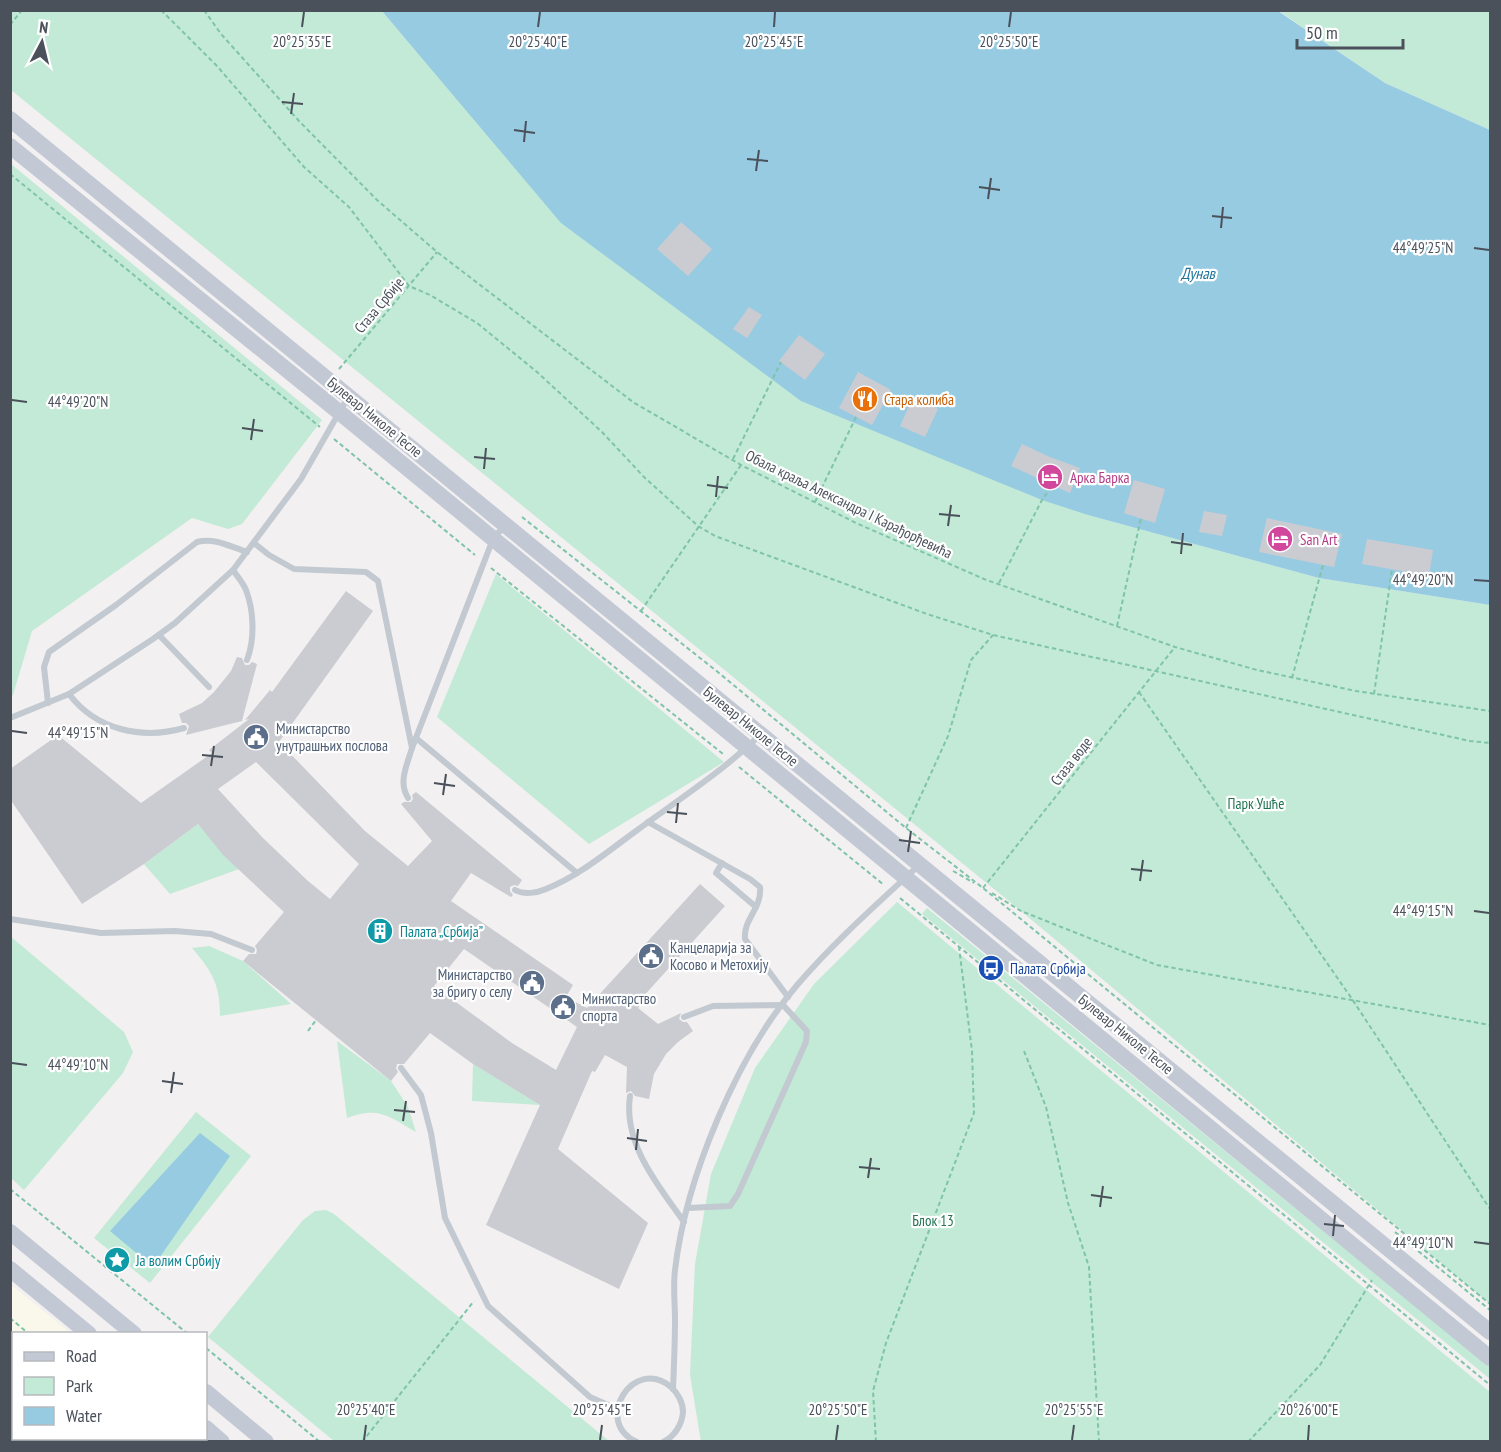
<svg xmlns="http://www.w3.org/2000/svg" width="1501" height="1452" font-family="'PT Sans Narrow',sans-serif">
<style>
.commercial{fill:#faf7eb}
.green{fill:#c3ead6}
.water{fill:#96cbe2}
.building{fill:#cbccd1;fill-rule:evenodd}
.lines{fill:none;stroke-linecap:round;stroke-linejoin:round}
.path{stroke:#7fc4a9;stroke-width:2;stroke-dasharray:4.5 3;stroke-linecap:butt}
.service{stroke:#c2c9d0;stroke-width:6}
.secondary{stroke:#c3c9d4;stroke-width:16}
.ticks{fill:none;stroke:#4a515b;stroke-width:2}
.labels{text-anchor:middle;dominant-baseline:central;stroke-width:4.5;stroke-linejoin:round;paint-order:stroke}
.street-label{font-size:15px;fill:#4a515b;stroke:#fff}
.food-label{font-size:15px;fill:#c56008;stroke:#fff;text-anchor:start}
.hotel-label{font-size:15px;fill:#b23c85;stroke:#fff;text-anchor:start}
.service-label{font-size:15px;fill:#4e5e75;stroke:#fff;text-anchor:start}
.park-label{font-size:15px;fill:#227453;stroke:#fff}
.culture-label{font-size:15px;fill:#0d838f;stroke:#fff;text-anchor:start}
.transit-label{font-size:15px;fill:#164399;stroke:#fff;text-anchor:start}
.water-label{font-size:16px;font-style:italic;fill:#1d759b;stroke:#fff}
.ticks-label{font-size:15px;text-anchor:middle;fill:#4a515b;stroke:#fff;stroke-width:4.5;stroke-linejoin:round;paint-order:stroke}
</style>
<rect width="100%" height="100%" fill="#f2f0f0"/>
<!-- commercial -->
<path class="commercial" d="M10,1284l61,49 -57,1v104h185l4,3h-192z"/>
<!-- green -->
<g class="green">
<path d="M10,11h372l61,71 645,433 231,63 171,27v699l-469,-393 -1010,-821z"/>
<path d="M1279,11h211v119l-105,-47z"/>
<path d="M11,164l311,256 -80,104 -14,5 -36,-11 -160,113 -19,64 -2,1z"/>
<path d="M496,574l228,188 -135,82 -152,-127z"/>
<path d="M198,824l41,45 -69,25 -26,-30z"/>
<path d="M897,902l593,490v49l-789,1 -11,-67 5,-111 16,-90 44,-106 59,-84z"/>
<path d="M927,908l563,459v12l-568,-465z"/>
<path d="M10,936l114,96 9,20 -10,21 -99,117 -13,-12z"/>
<path d="M209,946l34,15 48,43 -71,12c0,-33 -8,-44 -28,-68z"/>
<path d="M337,1041l54,40 17,26 8,25c-28,-16 -37,-26 -69,-14z"/>
<path d="M473,1064l67,41 -68,-4z"/>
<path d="M196,1112l55,44 -101,127 -56,-45z"/>
<path d="M326,1210l8,4 275,227h-275l-126,-104 95,-117 12,-9z"/>
</g>
<!-- water -->
<g class="water">
<path d="M382,11h896l107,72 105,47v475l-171,-27 -231,-63 -46,-15 -241,-99 -240,-178z"/>
<path d="M200,1133l30,23 -77,111 -43,-36z"/>
</g>
<!-- building -->
<g class="building">
<path d="M681,222l31,27 -24,27 -31,-27z"/>
<path d="M749,307l13,8 -15,23 -14,-9z"/>
<path d="M799,335l26,19 -20,26 -26,-19z"/>
<path d="M858,372l33,18 -19,35 -33,-17z"/>
<path d="M913,397l25,12 -13,28 -25,-11z"/>
<path d="M1022,444l28,13 30,11 -10,25 -59,-27z"/>
<path d="M1134,480l31,9 -10,34 -31,-10z"/>
<path d="M1204,511l23,4 -5,21 -23,-4z"/>
<path d="M1267,518l75,16 -8,33 -75,-15z"/>
<path d="M1367,539l66,11 -4,26 -67,-12z"/>
<path d="M346,591l27,20 -94,131 86,89 43,35 24,-25 -31,-37 3,-2h7l2,-3 -1,-4 4,-3 106,88 -4,6 -4,-1 -4,2v4l3,4 -2,2 -40,-24 -20,28 122,84 -7,12 21,11 113,-124 25,22 -84,93 2,3 -5,6 20,16 23,-11 -2,6 4,3h4l6,9 -15,11 -12,12 -12,20 -5,25 -14,-3 -4,-5 -5,2 1,-26 -22,-12 -10,17 -3,-1 -34,78 90,74 -29,66 -133,-64 54,-120 -67,-41 -43,-31 -26,31h-7l-1,4 2,4 -7,9 -148,-120 6,-7h7l1,-4 -2,-4 29,-34 -61,-57 -25,-31 -54,40 -62,40 -72,-105v-30l48,-34 83,68 71,-50 -3,-3 40,-31 -4,1 25,-30 2,2zM256,762l103,102 -29,35 -22,-18 -45,-43 -45,-49zM464,949l113,78 -21,43 -44,-27 -78,-57z"/>
<path d="M237,657l5,1 3,7h4l3,-3 5,2 -15,57 -56,14 3,-9 -3,-3h-4l-3,-9 23,-11 12,-11 17,-21z"/>
</g>
<g class="lines">
<!-- path -->
<g class="path">
<path d="M161,10l56,56 87,101 45,40 60,79 21,9 47,28 60,49 65,60 42,45 54,49 17,10 212,78 66,21 477,106 20,2"/>
<path d="M204,10l17,24 78,87 78,79 60,52 196,150 108,63 115,58 128,56 191,68 82,23 99,21 134,20"/>
<path d="M10,25l12,-15"/>
<path d="M10,174l310,253"/>
<path d="M339,369l98,-117"/>
<path d="M334,439l141,116"/>
<path d="M733,459l48,-97"/>
<path d="M815,502l41,-85"/>
<path d="M522,517l197,156 187,155 77,60 507,416"/>
<path d="M491,568l232,186"/>
<path d="M999,583l43,-83 10,-14"/>
<path d="M641,611l100,-146"/>
<path d="M1117,626l24,-108"/>
<path d="M1292,678l31,-113"/>
<path d="M1139,692l213,307 138,210"/>
<path d="M1374,694l18,-125"/>
<path d="M739,767l145,118"/>
<path d="M906,828l42,-92 23,-76 22,-25"/>
<path d="M953,871l21,12"/>
<path d="M983,888l192,-241"/>
<path d="M992,893l29,18 136,54 333,60"/>
<path d="M900,898l590,487"/>
<path d="M308,1031l8,-11"/>
<path d="M1024,1051l22,56 22,96 21,64 10,175"/>
<path d="M10,1189l178,145"/>
<path d="M1395,1232l95,78"/>
<path d="M10,1318l19,16"/>
<path d="M206,1348l114,94"/>
<path d="M158,1438l3,4"/>
<path d="M362,1442l112,-141"/>
<path d="M876,1442l-3,-51 13,-48 88,-230 -2,-62 -13,-104"/>
<path d="M1248,1442l72,-77 52,-85"/>
</g>
<!-- service -->
<g class="service">
<path d="M254,543l15,12 25,14 72,3 12,9 34,167"/>
<path d="M233,570c4,6 10,13 13,20 8,21 9,49 1,70"/>
<path d="M159,635l50,52"/>
<path d="M69,694c27,36 73,46 115,34"/>
<path d="M48,703l-4,-36 5,-15 67,-47 81,-63c17,-5 34,5 50,10"/>
<path d="M10,718l59,-24 84,-55 22,-16 58,-53 68,-91 47,-82"/>
<path d="M416,738l161,135"/>
<path d="M408,798c-10,-16 -1,-33 4,-50l81,-209 12,-14"/>
<path d="M648,822l102,57 10,8c2,22 -17,32 -15,52l43,58"/>
<path d="M722,863l-6,10 40,34"/>
<path d="M515,890c9,5 22,3 31,-1 33,-13 61,-37 90,-58 42,-31 86,-59 124,-96"/>
<path d="M10,919l91,14 74,-2 36,3 41,16"/>
<path d="M684,1017l29,-11 70,-1 24,26 -1,11 -68,152 -8,12 -42,2"/>
<path d="M401,1068l20,27 10,38 14,85 43,88 102,91 27,12"/>
<path d="M630,1096c-7,48 28,89 54,126"/>
<path d="M673,1389c1,-23 2,-46 2,-69 0,-16 -2,-34 0,-50 11,-93 62,-215 123,-286 36,-42 79,-80 120,-118"/>
<path d="M637,1442c-45,-19 -4,-87 34,-55 7,6 12,16 12,25 -1,13 -9,25 -20,30"/>
</g>
<!-- secondary -->
<g class="secondary">
<path d="M10,119l1480,1213"/>
<path d="M10,146l329,266 1151,946"/>
<path d="M10,1232l124,102"/>
<path d="M10,1269l79,65"/>
<path d="M206,1392l60,50"/>
<path d="M206,1428l16,14"/>
</g>
</g>
<!-- ticks -->
<path class="ticks" d="M302,27l2,-15M538,27l2,-15M774,27l1,-15M1009,27l2,-15M282,102l21,2M291,114l3,-21M514,130l21,3M524,142l2,-21M747,159l21,2M756,171l3,-21M979,187l21,3M988,199l3,-21M1212,216l20,2M1221,228l2,-21M1474,248l15,2M12,400l15,2M242,428l21,3M251,440l3,-21M474,457l21,2M484,469l2,-21M707,485l21,3M716,497l2,-21M939,514l21,2M948,526l3,-21M1171,542l21,3M1181,554l2,-21M1474,580l15,1M12,731l15,2M202,755l21,2M211,766l3,-20M434,783l21,3M443,795l3,-21M667,812l20,2M676,823l2,-20M899,840l21,3M908,852l3,-21M1131,869l21,2M1140,881l3,-21M1474,911l15,2M12,1063l15,2M162,1081l21,3M171,1093l3,-21M394,1110l21,2M403,1121l3,-20M627,1138l20,3M636,1150l2,-21M859,1167l21,2M868,1178l3,-20M1091,1195l21,3M1100,1207l3,-21M1324,1224l20,2M1333,1236l2,-21M1474,1242l15,2M364,1440l2,-15M600,1440l2,-15M836,1440l2,-15M1072,1440l2,-15M1308,1440l1,-15"/>
<!-- icons -->
<defs>
<g id="restaurant-disc" transform="scale(1.35)"><circle r="9.5" fill="#e8710a" stroke="#fff"/><path d="M-5-6h1v4h1v-4h1v4h1v-4h1v5L-1.5 .5V6h-2V.5L-5-1ZM5-6V6H3V1.5H1.5Q1.5-4 5-6Z" fill="#fff"/></g>
<g id="hotel-disc" transform="scale(1.35)"><circle r="9.5" fill="#d1479c" stroke="#fff"/><path d="M-6-4.5h1.5V1H6V5H4.5V3h-9V5H-6ZM-4 0a1.8 1.8 0 1 1 3.6 0ZM.5 0V-2.5h3Q6-2.5 6 0Z" fill="#fff"/></g>
<g id="civic-disc" transform="scale(1.35)"><circle r="9.5" fill="#5c6f8a" stroke="#fff"/><path d="M-.6-6.5H3V-4.5H.6V-3L4-1V1h2V6H-6V1h2V-1L-.6-3ZM-1.2 2.5V6h2.4V2.5Z" fill="#fff"/></g>
<g id="building-disc" transform="scale(1.35)"><circle r="9.5" fill="#0f9aa8" stroke="#fff"/><path d="M-4-6H4V6H1V3H-1V6H-4ZM-2.5-4.3h1.7v1.8h-1.7ZM.8-4.3h1.7v1.8H.8ZM-2.5-1h1.7V.8h-1.7ZM.8-1h1.7V.8H.8Z" fill="#fff"/></g>
<g id="bus-disc" transform="scale(1.35)"><circle r="9.5" fill="#1a4fb4" stroke="#fff"/><path d="M-5-6H5V4H4V6H2V4H-2V6H-4V4H-5ZM-3.5-4V0h7V-4ZM-3.5 1.2v1.5H-2V1.2ZM2 1.2v1.5H3.5V1.2Z" fill="#fff"/></g>
<g id="sight-disc" transform="scale(1.35)"><circle r="9.5" fill="#0f9aa8" stroke="#fff"/><path d="M0-6L1.8-2.2L6-1.7L2.9 1.2L3.7 5.4L0 3.3L-3.7 5.4L-2.9 1.2L-6-1.7L-1.8-2.2Z" fill="#fff"/></g>
</defs>
<g fill-rule="evenodd">
<use href="#restaurant-disc" x="865" y="399"/>
<use href="#hotel-disc" x="1050" y="477"/>
<use href="#hotel-disc" x="1280" y="539"/>
<use href="#civic-disc" x="256" y="737"/>
<use href="#building-disc" x="380" y="931"/>
<use href="#civic-disc" x="651" y="956"/>
<use href="#bus-disc" x="991" y="968"/>
<use href="#civic-disc" x="532" y="983"/>
<use href="#civic-disc" x="563" y="1007"/>
<use href="#sight-disc" x="117" y="1260"/>
</g>
<g class="labels">
<!-- street labels -->
<g class="street-label">
<text transform="translate(379 305) rotate(-50)">Стаза Србије</text>
<text transform="translate(375 417) rotate(39)">Булевар Николе Тесле</text>
<text transform="translate(849 504) rotate(26)">Обала краља Александра I Карађорђевића</text>
<text transform="translate(751 726) rotate(39)">Булевар Николе Тесле</text>
<text transform="translate(1071 761) rotate(-52)">Стаза воде</text>
<text transform="translate(1126 1034) rotate(39)">Булевар Николе Тесле</text>
</g>
<!-- food labels -->
<g class="food-label">
<text x="884" y="399">Стара колиба</text>
</g>
<!-- hotel labels -->
<g class="hotel-label">
<text x="1070" y="477">Арка Барка</text>
<text x="1300" y="539">San Art</text>
</g>
<!-- service labels -->
<g class="service-label">
<text x="276" y="728">Министарство<tspan x="276" dy="17">унутрашњих послова</tspan></text>
<text x="670" y="947">Канцеларија за<tspan x="670" dy="17">Косово и Метохију</tspan></text>
<text x="512" y="974" text-anchor="end">Министарство<tspan x="512" dy="17">за бригу о селу</tspan></text>
<text x="582" y="998">Министарство<tspan x="582" dy="17">спорта</tspan></text>
</g>
<!-- park labels -->
<g class="park-label">
<text x="1256" y="803">Парк Ушће</text>
<text x="933" y="1220">Блок 13</text>
</g>
<!-- culture labels -->
<g class="culture-label">
<text x="400" y="931">Палата „Србија”</text>
<text x="136" y="1260">Ја волим Србију</text>
</g>
<!-- transit labels -->
<g class="transit-label">
<text x="1010" y="968">Палата Србија</text>
</g>
<!-- water labels -->
<g class="water-label">
<text x="1198" y="273">Дунав</text>
</g>
</g>
<g class="ticks-label">
<text x="302" y="47">20°25'35"E</text>
<text x="538" y="47">20°25'40"E</text>
<text x="774" y="47">20°25'45"E</text>
<text x="1009" y="47">20°25'50"E</text>
<text x="1423" y="253">44°49'25"N</text>
<text x="78" y="407">44°49'20"N</text>
<text x="1423" y="585">44°49'20"N</text>
<text x="78" y="738">44°49'15"N</text>
<text x="1423" y="916">44°49'15"N</text>
<text x="78" y="1070">44°49'10"N</text>
<text x="1423" y="1248">44°49'10"N</text>
<text x="366" y="1415">20°25'40"E</text>
<text x="602" y="1415">20°25'45"E</text>
<text x="838" y="1415">20°25'50"E</text>
<text x="1074" y="1415">20°25'55"E</text>
<text x="1309" y="1415">20°26'00"E</text>
</g>
<!-- border -->
<rect width="1501" height="1452" fill="none" stroke="#4a515b" stroke-width="24"/>
<!-- legend -->
<rect x="12" y="1332" width="195" height="108" fill="#ffffff" stroke="#b7b9bd" stroke-width="1.5"/>
<rect x="24" y="1352" width="30" height="9" fill="#c3c9d4" stroke="#b7b9bd" stroke-width="1.5"/>
<text x="66" y="1362" font-size="18" fill="#4a515b">Road</text>
<rect x="24" y="1377" width="30" height="18" fill="#c3ead6" stroke="#b7b9bd" stroke-width="1.5"/>
<text x="66" y="1392" font-size="18" fill="#4a515b">Park</text>
<rect x="24" y="1407" width="30" height="18" fill="#96cbe2" stroke="#b7b9bd" stroke-width="1.5"/>
<text x="66" y="1422" font-size="18" fill="#4a515b">Water</text>
<!-- north arrow -->
<g transform="translate(42 42) rotate(7)" stroke="#ffffff" stroke-width="4.5" paint-order="stroke">
<path d="M0-4.5L10 22L0 15L-10 22Z" fill="#4a515b"/>
<text y="-9" font-size="16" font-weight="bold" text-anchor="middle" fill="#4a515b">N</text>
</g>
<!-- scale -->
<path d="M1297 39v9h106v-9" fill="none" stroke="#4a515b" stroke-width="3"/>
<text x="1306" y="39" font-size="18" fill="#4a515b" stroke="#ffffff" stroke-width="4.5" paint-order="stroke">50 m</text>
</svg>
